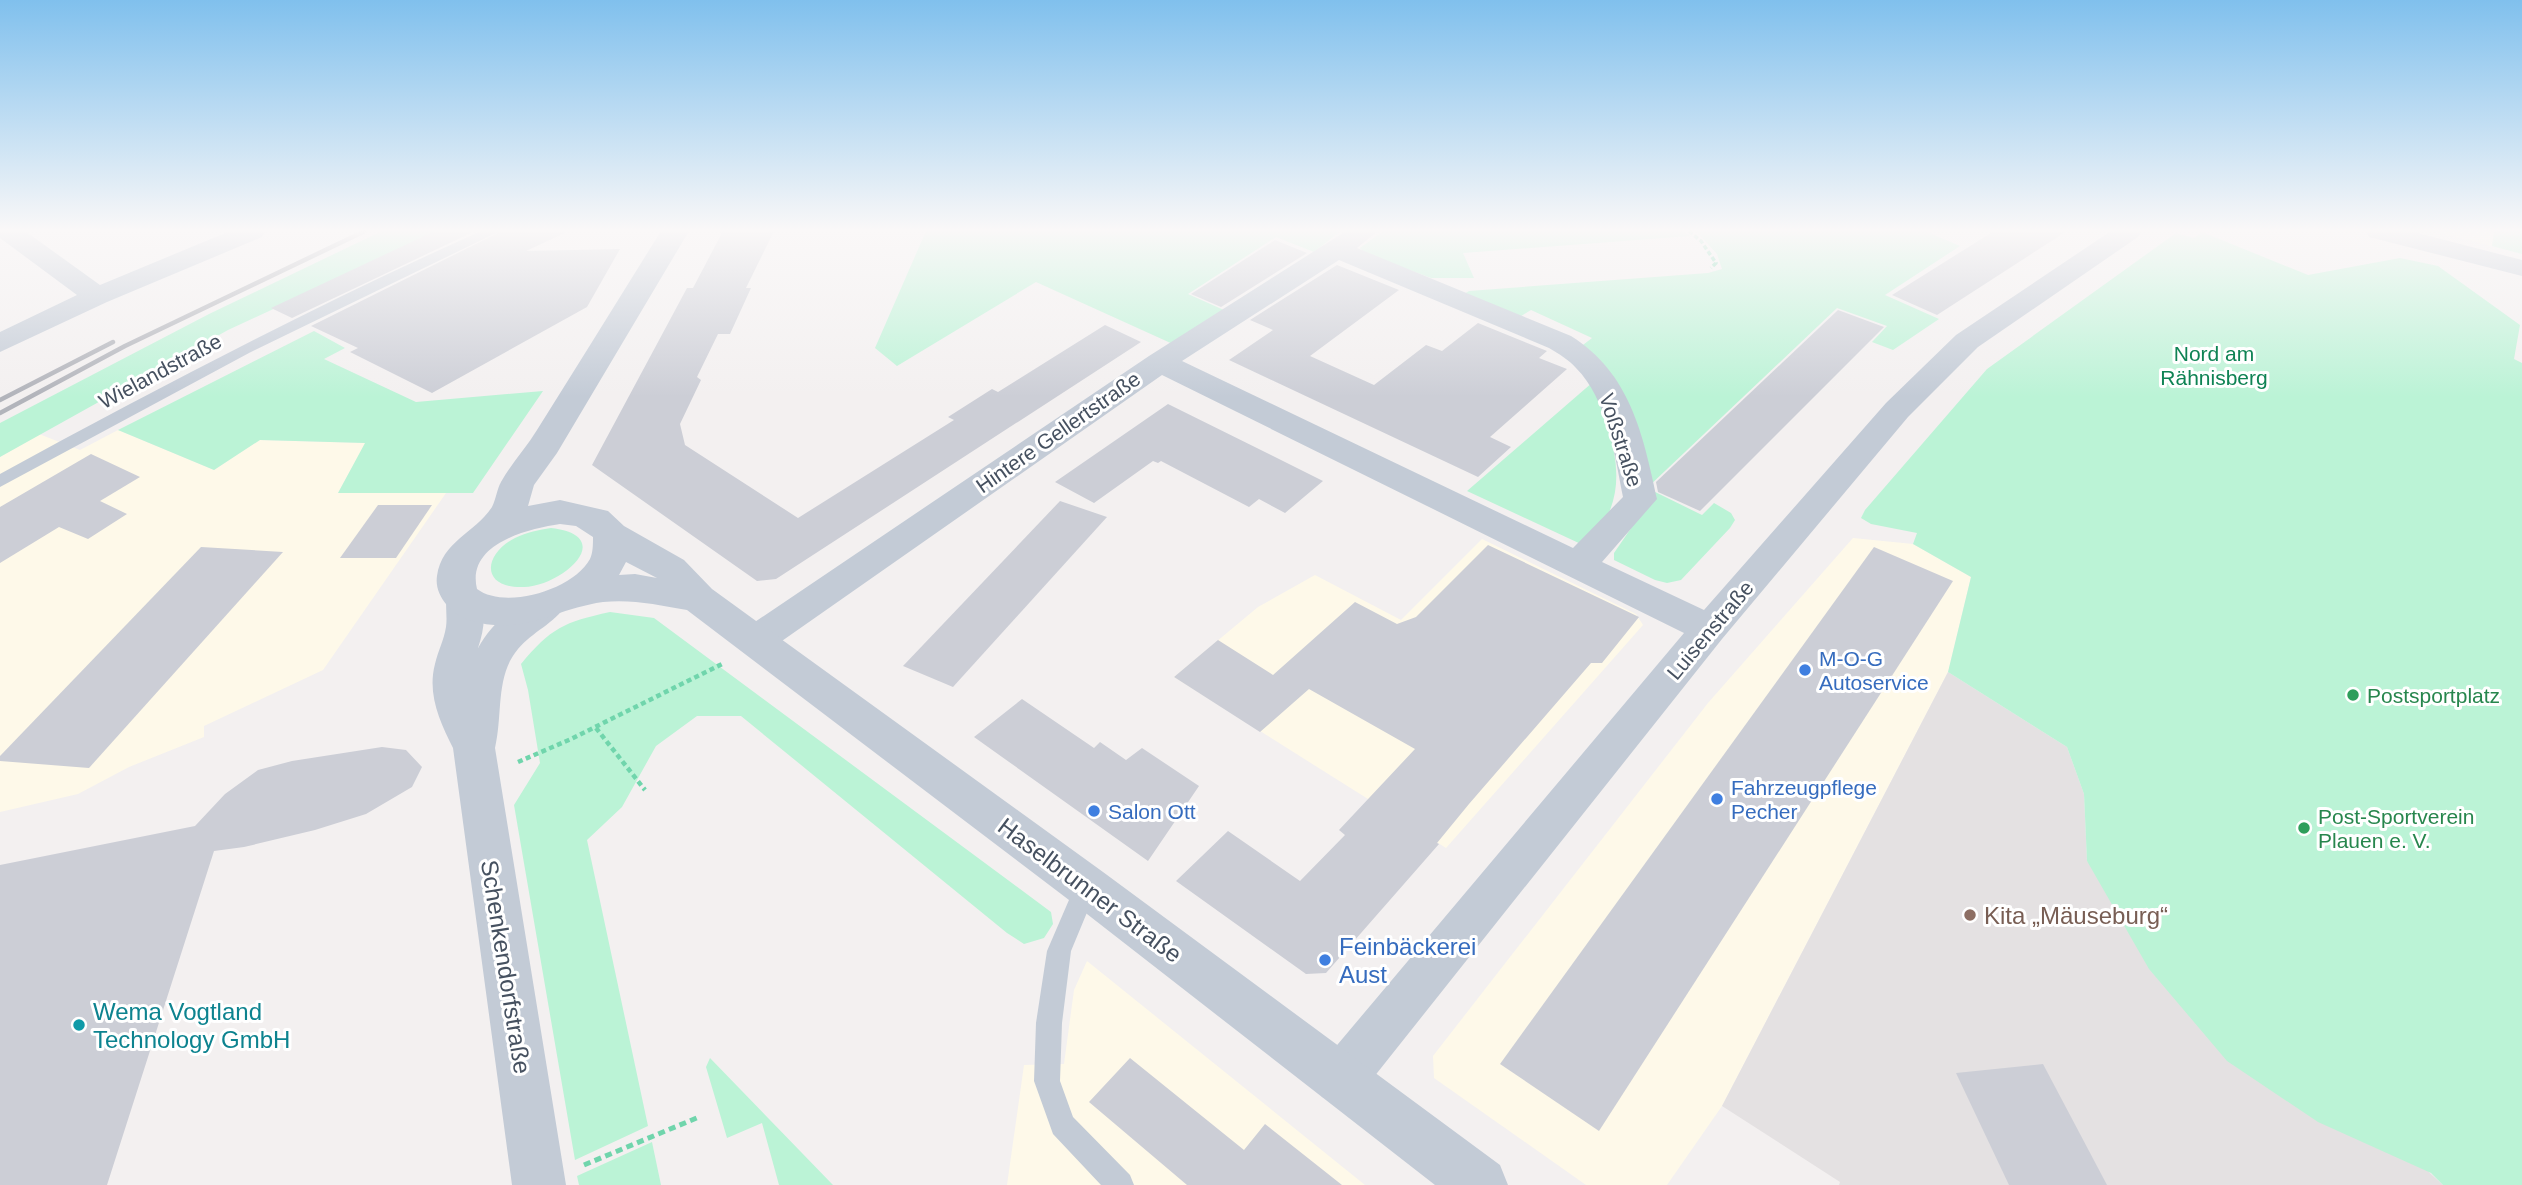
<svg xmlns="http://www.w3.org/2000/svg" width="2522" height="1185" font-family="Helvetica,sans-serif">
<style>
.commercial{fill:#fef9e9}
.education{fill:#e4e1e2}
.green{fill:#bbf3d6}
.building{fill:#ccced6}
.lines{fill:none;stroke-linecap:round;stroke-linejoin:round}
.path-far2{stroke:#70d5ac;stroke-width:3.5;stroke-dasharray:4.5 2.5;stroke-linecap:butt}
.path-far1{stroke:#70d5ac;stroke-width:4.5;stroke-dasharray:5 3.5;stroke-linecap:butt}
.path{stroke:#70d5ac;stroke-width:5;stroke-dasharray:7 4.5;stroke-linecap:butt}
.service{fill:#c3cbd6;fill-rule:evenodd}
.minor{fill:#c3cbd6;fill-rule:evenodd}
.tertiary{fill:#c3cbd6;fill-rule:evenodd}
.rail{stroke:#b2b4bb;stroke-width:4.5}
.shop-dot{fill:#3f7fe0;stroke:#fff;stroke-width:2.5}
.leisure-dot{fill:#2e9e5b;stroke:#fff;stroke-width:2.5}
.education-dot{fill:#8d6e63;stroke:#fff;stroke-width:2.5}
.culture-dot{fill:#0f9aa8;stroke:#fff;stroke-width:2.5}
.labels{text-anchor:middle;dominant-baseline:central;stroke-width:6;stroke-linejoin:round;paint-order:stroke}
.park-label{font-size:21px;fill:#0f8354;stroke:#fff}
.street-label{font-size:21px;fill:#465160;stroke:#fff}
.shop-label{font-size:21px;fill:#366cbe;stroke:#fff;text-anchor:start}
.leisure-label{font-size:21px;fill:#27864d;stroke:#fff;text-anchor:start}
.near-street-label{font-size:24px;fill:#465160;stroke:#fff}
.near-education-label{font-size:24px;fill:#785e54;stroke:#fff;text-anchor:start}
.near-shop-label{font-size:24px;fill:#366cbe;stroke:#fff;text-anchor:start}
.near-culture-label{font-size:24px;fill:#0d838f;stroke:#fff;text-anchor:start}
</style>
<rect width="100%" height="100%" fill="#f3f0f0"/>
<!-- commercial -->
<g class="commercial">
<path d="M2432,231h62l-2,15z"/>
<path d="M118,430l96,40 45,-30 107,3 -28,50h108l-123,177 -119,56v11l-75,30 -51,27 -78,18v-355l39,-23 41,16z"/>
<path d="M1853,538l60,6 58,33 -23,95 -226,434 -55,79h-81l-152,-107 -1,-22 275,-353z"/>
<path d="M1482,539l154,75 7,11 -197,223 -272,-171 84,-70 57,-32 86,45z"/>
<path d="M1087,961l278,224h-358l17,-120 40,-1 10,-74z"/>
</g>
<!-- education -->
<path class="education" d="M1948,672l119,75 17,47 3,67 356,324h-604l1,-3 -118,-76z"/>
<!-- green -->
<g class="green">
<path d="M382,231h60l-214,99 -228,127v-34l209,-109z"/>
<path d="M926,231h411l1,2 -24,19 -38,-15 -88,57 38,17 -51,34 -139,-63 -139,84 -22,-18z"/>
<path d="M1383,231h299l8,5 -227,17 11,25h-43l-67,-25 -4,-5z"/>
<path d="M1696,231h229l35,15 -75,49 54,24 -46,31 -21,-8 15,-16 -50,-18 -190,180 55,27 12,-12 17,10 4,7 -5,8 -49,52 -14,3 -12,-3 -41,-20v-7l33,-48 -68,-157 13,-10 -61,-28 -13,8 -54,-24 5,-3 239,-18 14,-4 -5,-15z"/>
<path d="M2494,231h28v23l-30,-8z"/>
<path d="M2202,232l106,43 92,-17 38,8 82,59 -6,34 8,4v822h-79l-12,-12 -113,-51 -91,-61 -78,-92 -62,-108 -3,-67 -17,-47 -119,-75 23,-95 -58,-33 4,-11 -46,-9 -10,-6 4,-8 122,-141 189,-136 18,5z"/>
<path d="M314,331l31,17 -21,11 92,43 127,-11 -70,102h-135l27,-50 -105,-3 -46,30 -96,-40z"/>
<path d="M1593,382c15,46 37,93 12,139 -5,9 -15,17 -22,24l-116,-54z"/>
<path d="M551,528c68,8 11,58 -27,59 -43,2 -42,-32 -9,-49 12,-6 24,-8 36,-10z"/>
<path d="M610,612l44,6 397,294 2,12 -9,14 -20,6 -17,-11 -266,-217h-44l-41,30 -34,61 -35,33 61,286 -73,34 -61,-355 26,-42 -12,-73 -7,-26c30,-36 43,-42 89,-52z"/>
<path d="M710,1058l123,127h-54l-17,-62 -35,15 -21,-71z"/>
<path d="M652,1142l9,43h-82l-2,-9z"/>
</g>
<!-- building -->
<g class="building">
<path d="M435,231h40l-183,87 -21,-10z"/>
<path d="M502,231h67l-43,20 94,-2 -33,58 -155,86 -82,-41 8,-4 -47,-22z"/>
<path d="M723,231h51l-28,57h5l-21,46h-12l-21,43 4,3 -21,44 5,21 113,73 156,-98 -6,-3 44,-28 6,3 107,-67 36,17 -365,237 -19,2 -165,-116 95,-177h6z"/>
<path d="M1994,231h73l-130,84 -45,-20z"/>
<path d="M1275,240l32,13 -86,54 -30,-13z"/>
<path d="M1337,265l62,25 -89,66 64,29 52,-40 16,6 36,-28 69,28 -8,7 28,11 -77,68 21,10 -33,30 -249,-117 44,-30 -23,-10z"/>
<path d="M1838,310l46,17 -184,184 -42,-19 -2,-10z"/>
<path d="M1168,404l105,52 50,25 -38,32 -26,-14 -10,8 -88,-46 -3,2 -5,-2 -59,42 -39,-21z"/>
<path d="M91,454l49,23 -40,24 27,13 -39,25 -29,-12 -59,36v-56z"/>
<path d="M1060,501l47,16 -154,170 -50,-21z"/>
<path d="M378,505h54l-36,53h-56z"/>
<path d="M1488,545l151,72 -37,46h-11l-122,141 -32,39 2,1 -113,129 -20,1 -130,-93 52,-50 72,50 45,-46 -6,-5 76,-81 -106,-60 -49,43 -86,-55 44,-37 55,35 82,-73 42,22 19,-7z"/>
<path d="M201,547l82,5 -194,216 -89,-7v-5z"/>
<path d="M1874,547l79,34 -354,550 -99,-67z"/>
<path d="M1022,699l72,49 6,-6 26,18 16,-12 57,38 -51,75 -174,-124z"/>
<path d="M382,747l24,3 16,17 -10,20 -46,27 -51,16 -71,17 -30,4 -107,334h-107v-320l195,-39 30,-32 33,-24 34,-9z"/>
<path d="M1130,1058l114,92 21,-26 77,61h-155l-98,-83z"/>
<path d="M2043,1064l64,121h-98l-53,-112z"/>
</g>
<g class="lines">
<!-- path-far2 -->
<path class="path-far2" d="M1689,231l12,10 15,22 -5,5"/>
<!-- path-far1 -->
<g class="path-far1">
<path d="M596,728l49,62"/>
<path d="M518,762l53,-23 153,-76"/>
</g>
<!-- path -->
<path class="path" d="M584,1165l115,-48"/>
<!-- service -->
<g class="service">
<path d="M481,231h19l-251,122 -249,134v-13c158,-87 317,-169 481,-243z"/>
<path d="M1086,876l8,3 4,7 -27,65 -9,72 -2,58 13,36 57,58 4,10h-33l-48,-51 -19,-53 2,-58 11,-72 31,-72z"/>
</g>
<!-- minor -->
<g class="minor">
<path d="M0,231h25l75,54 130,-54h36l-4,6 -155,65 -107,50v-20l77,-37 -77,-57z"/>
<path d="M1346,231h32l-21,17 214,88c59,37 72,98 86,163l-55,63 102,48 182,-207 70,-68 155,-104h31l-4,6 -160,110 -70,70 -186,222 -364,458 -18,7 -18,-7 -7,-17 7,-17 362,-430 -522,-258 -393,275 -13,4 -13,-4 -6,-10 6,-10 406,-274zM1339,260l210,88c10,6 20,12 27,20 31,31 39,87 47,129l-50,51 -391,-187z"/>
<path d="M2365,231h45l112,29v16l-153,-39z"/>
<path d="M463,586l13,4c11,19 9,37 2,58 15,-27 50,-61 82,-52l6,9c-11,18 -34,27 -48,44 -23,27 -15,66 -23,99l71,437h-54l-59,-437c-13,-26 -26,-54 -18,-84 3,-13 9,-24 11,-37 2,-14 -3,-25 4,-37z"/>
</g>
<!-- tertiary -->
<path class="tertiary" d="M661,231h28l-132,222 -23,32 -6,21 32,-6 48,11 16,15 60,34 28,29 391,283 397,293 8,20h-73l-366,-285 -382,-290c-29,-5 -55,-11 -84,-8 -50,7 -81,35 -134,18 -18,-6 -35,-25 -32,-44 5,-35 38,-43 55,-69 4,-8 5,-18 9,-25 10,-18 25,-34 36,-52 42,-67 83,-133 124,-199zM560,524l16,2 17,11c0,7 0,16 -3,22 -17,31 -85,51 -113,30 -11,-45 50,-60 83,-65zM626,562l31,16 -22,-4 -16,1z"/>
<!-- rail -->
<g class="rail">
<path d="M0,400l113,-58"/>
<path d="M0,413l125,-67 240,-115"/>
</g>
</g>
<!-- sky -->
<linearGradient id="sky" x2="0" y2="1"><stop stop-color="#80c0ed"/><stop offset="0.58" stop-color="#faf8f8"/><stop offset="1" stop-color="#faf8f8" stop-opacity="0"/></linearGradient>
<rect width="2522" height="397" fill="url(#sky)"/>
<!-- markers -->
<g class="shop-dot">
<circle cx="1805" cy="670" r="7"/>
<circle cx="1717" cy="799" r="7"/>
<circle cx="1094" cy="811" r="7"/>
<circle cx="1325" cy="960" r="7"/>
</g>
<g class="leisure-dot">
<circle cx="2353" cy="695" r="7"/>
<circle cx="2304" cy="828" r="7"/>
</g>
<circle class="education-dot" cx="1970" cy="915" r="7"/>
<circle class="culture-dot" cx="79" cy="1025" r="7"/>
<g class="labels">
<!-- park labels -->
<g class="park-label">
<text x="2214" y="353">Nord am<tspan x="2214" dy="24">Rähnisberg</tspan></text>
</g>
<!-- street labels -->
<g class="street-label">
<text transform="translate(160 371) rotate(-28)">Wielandstraße</text>
<text transform="translate(1058 432) rotate(-35)">Hintere Gellertstraße</text>
<text transform="translate(1621 440) rotate(72)">Voßstraße</text>
<text transform="translate(1710 630) rotate(-50)">Luisenstraße</text>
</g>
<!-- shop labels -->
<g class="shop-label">
<text x="1819" y="658">M-O-G<tspan x="1819" dy="24">Autoservice</tspan></text>
<text x="1731" y="787">Fahrzeugpflege<tspan x="1731" dy="24">Pecher</tspan></text>
<text x="1108" y="811">Salon Ott</text>
</g>
<!-- leisure labels -->
<g class="leisure-label">
<text x="2367" y="695">Postsportplatz</text>
<text x="2318" y="816">Post-Sportverein<tspan x="2318" dy="24">Plauen e. V.</tspan></text>
</g>
<!-- near-street labels -->
<g class="near-street-label">
<text transform="translate(1090 890) rotate(37)">Haselbrunner Straße</text>
<text transform="translate(506 967) rotate(81)">Schenkendorfstraße</text>
</g>
<!-- near-education labels -->
<g class="near-education-label">
<text x="1984" y="915">Kita „Mäuseburg“</text>
</g>
<!-- near-shop labels -->
<g class="near-shop-label">
<text x="1339" y="946">Feinbäckerei<tspan x="1339" dy="28">Aust</tspan></text>
</g>
<!-- near-culture labels -->
<g class="near-culture-label">
<text x="93" y="1011">Wema Vogtland<tspan x="93" dy="28">Technology GmbH</tspan></text>
</g>
</g>
</svg>
